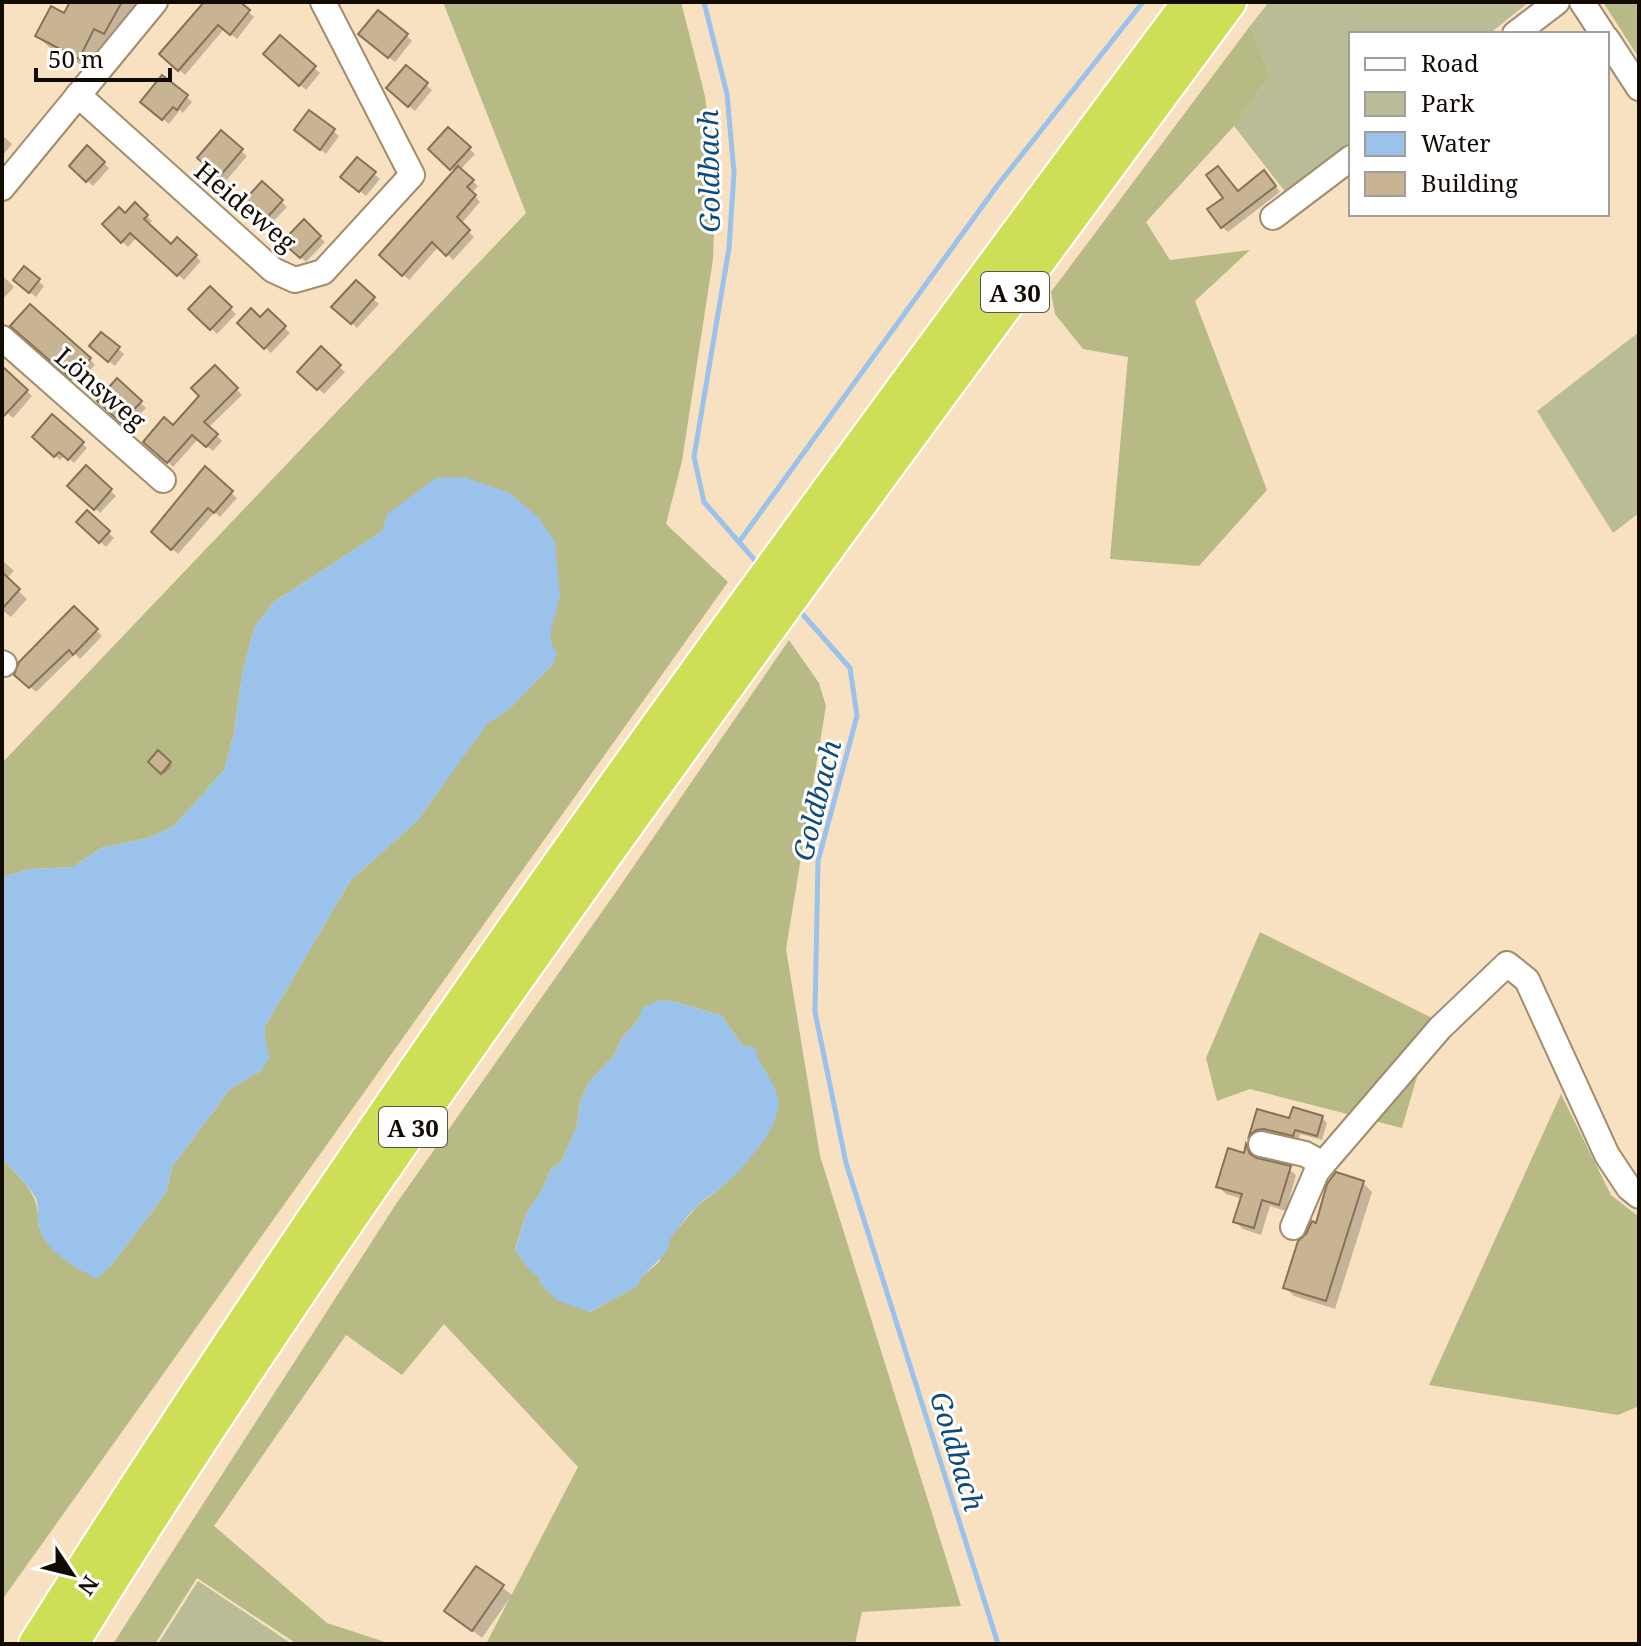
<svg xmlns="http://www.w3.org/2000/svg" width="1641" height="1646" font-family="'Noto Serif',serif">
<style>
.green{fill:#b9bc94}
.forest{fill:#b7ba85;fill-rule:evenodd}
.water{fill:#9ac2ea}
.shadow{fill:#0003}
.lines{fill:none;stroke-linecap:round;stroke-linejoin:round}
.stream{stroke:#9ac2ea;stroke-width:5}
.building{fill:#c8b393;stroke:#867254;stroke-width:2}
.minor-casing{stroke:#a18c6d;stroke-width:28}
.highway-casing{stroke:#fff;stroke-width:38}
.minor{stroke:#fff;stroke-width:24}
.highway{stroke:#cedf57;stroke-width:34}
.labels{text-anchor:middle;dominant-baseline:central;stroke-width:6;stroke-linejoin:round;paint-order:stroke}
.shield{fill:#fff;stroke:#59544e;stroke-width:2}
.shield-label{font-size:24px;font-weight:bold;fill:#120b02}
.street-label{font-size:26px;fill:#120b02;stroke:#fff}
.water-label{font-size:28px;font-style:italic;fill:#0d4b7c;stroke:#fff}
</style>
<rect width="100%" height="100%" fill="#f8e1c1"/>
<!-- green -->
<g class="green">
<path d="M1269,2h260l-40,32h-138v109l-64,51 -53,-68 36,-51 -20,-49z"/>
<path d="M1639,332v181l-26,20 -76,-122z"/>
<path d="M198,1581l94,63h-134z"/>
</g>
<!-- forest -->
<g class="forest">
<path d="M443,2h238l24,94 11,78 -3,85 -31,202 -16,63 62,58 -726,1018v-442c21,24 38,34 36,68l72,41 56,-74 6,-26 58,-78 32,-19 6,-11 -4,-31 86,-147 67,-60 70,-98 22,-14 45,-46 -4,-30 -168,-102 -108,71 -19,24 -13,48 -8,59 -10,37 -50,56 -26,12 -47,10 -28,19 -43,2 -28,8v-114l524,-550z"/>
<path d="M1603,2h36v56z"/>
<path d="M1250,26l20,49 -36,51 -88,96 24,38 80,-10 -55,51 72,189 -68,76 -89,-7 18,-202 -45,-8 -28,-35 -4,-22z"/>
<path d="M789,640l30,43 7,23 -40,243 34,207 141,450 -99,6 -7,32h-369l92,-177 -134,-143 -42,51 -56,-40 -132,191 113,97 64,21h-94l-100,-66 -42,66h-42l283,-440 222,-315zM660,1000c24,2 39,10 61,15l21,30 15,12 12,22 -47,108 -24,18 -29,34 -10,23 -19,16 -3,8 -47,26 -49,-27 -1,-7 -25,-29 11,-35 16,-25 9,-20 10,-7 16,-36 3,-24 9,-20 25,-27 8,-17 16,-18 5,-12z"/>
<path d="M1260,932l174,87 -32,109 -152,-39 -33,12 -11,-43z"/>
<path d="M1561,1094l50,101 28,22v189l-21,9 -189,-30z"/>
</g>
<!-- water -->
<g class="water">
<path d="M464,477l46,16 29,25 16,24 5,54 -10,37 2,13 5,7 -3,10 -45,46 -22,15 -70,97 -67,60 -86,147 5,31 -7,11 -32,19 -58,78 -6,26 -56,74 -14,12c-22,-13 -48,-25 -57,-51 -3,-10 1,-20 -4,-31 -8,-14 -22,-27 -33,-39v-281l28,-8 43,-2 28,-19 47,-10 26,-12 50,-56 10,-37 8,-59 13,-48 19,-24 108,-71 5,-17 49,-36z"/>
<path d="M660,1000c24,2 39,10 61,15l21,30 13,2c3,19 19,32 23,51 5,28 -36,71 -55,88 -8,7 -18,12 -25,19 -11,10 -19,23 -28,34 -2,22 -26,28 -33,47l-47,26 -32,-11 -17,-16 -1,-7 -10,-7 -15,-21 11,-36 16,-25 9,-20 10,-7 16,-36 3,-24 9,-20 25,-27 8,-17 16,-18 4,-12z"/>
</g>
<!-- shadow -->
<g class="shadow">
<path d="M72,2h72l-27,43 -10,-5 -16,30 -42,-23 -12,-12 28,-19z"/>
<path d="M203,2h39l-2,2 14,13 -17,22 -13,-10 -39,46 -18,-15z"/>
<path d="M406,35l6,6 -17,21 -29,-23z"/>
<path d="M280,38l40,35 -14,17 -35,-30z"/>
<path d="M406,68l26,22 -17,21 -21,-17z"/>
<path d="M187,97l5,5 -9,11 -3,-3 -11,14 -21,-17z"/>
<path d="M310,112l29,24 -13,18 -24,-19z"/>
<path d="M448,130l27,24 -15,16 18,16 -6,7 8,9 -19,22 13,13 -21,23 -14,-14 -30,34 -27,-25 74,-83 -25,-23z"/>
<path d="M221,133l26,23 -21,25 -21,-18z"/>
<path d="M2,135l10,9 -10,12z"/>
<path d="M88,148l21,20 -16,18 -22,-20z"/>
<path d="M374,174l6,5 -14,17 -18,-14z"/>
<path d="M1269,178l11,14 -52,40 -6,-5 16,-34z"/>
<path d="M262,184l25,23 -20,21 -24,-23z"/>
<path d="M135,205l17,16 -4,4 23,21 7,-6 23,21 -17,19 -47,-43 -9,10 -24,-23 21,-8z"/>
<path d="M304,222l21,20 -19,20 -21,-20z"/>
<path d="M25,269l19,17 -8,11 -15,-12z"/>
<path d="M2,275l12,12 -12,13z"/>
<path d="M356,283l23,21 -22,24 -23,-21z"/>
<path d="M210,289l26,25 -19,20 -26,-25z"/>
<path d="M268,312l22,21 -19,20 -31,-30 20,-3z"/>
<path d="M18,331l72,28 5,6 -17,18z"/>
<path d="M101,334l23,20 -9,12 -18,-14z"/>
<path d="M321,349l24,23 -21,22 -24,-22z"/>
<path d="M215,368l27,27 -34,33 14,13 -9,10 -15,-12 -25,28 -27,-25 27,-14 29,-33z"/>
<path d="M6,372l26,24 -19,22 -11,-10v-32z"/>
<path d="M117,381l29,27 -18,19 -29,-26z"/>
<path d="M53,417l34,31 -13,15 -9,-8 -5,5 -25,-23z"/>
<path d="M86,468l30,28 -16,17 -30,-27z"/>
<path d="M205,469l32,29 -17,19 -5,-5 -37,42 -25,-22z"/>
<path d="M87,513l27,25 -8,9 -28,-25z"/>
<path d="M2,560l12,11 -8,8 21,20 -16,18 -9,-7z"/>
<path d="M74,609l28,27 -22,23 -5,-5 -39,38 -20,-18z"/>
<path d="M158,753l14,13 -8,8 -14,-12z"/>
<path d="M1258,1111l32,10 32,-4 5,6 -5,17 -22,-6 -2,6h-42l-5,-5z"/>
<path d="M1247,1148l9,12 32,8 8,7 -10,36 -16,-5 -9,29 -18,-6 -7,-7 6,-23 -16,-5 -8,-8 27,-31z"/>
<path d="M1363,1183l9,9 -37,117 -41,-13 -9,-9 32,-62z"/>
<path d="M477,1568l35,27 -30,43 -35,-27z"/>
</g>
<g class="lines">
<!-- stream -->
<g class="stream">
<path d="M704,2l23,92 7,79 -5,75 -35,209 10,45 55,63"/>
<path d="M739,542l258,-356 146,-184"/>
<path d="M798,609l52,59 7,48 -39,145 -3,151 31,151 152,481"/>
</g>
</g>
<!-- building -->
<g class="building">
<path d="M70,2h52l-18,32 -10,-5 -15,30 -44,-23 16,-30 13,7z"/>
<path d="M204,2h36l10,8 -20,25 -12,-10 -40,46 -19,-17z"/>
<path d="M378,10l30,24 -20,24 -30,-24z"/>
<path d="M280,35l36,31 -17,20 -36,-32z"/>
<path d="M406,65l22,18 -20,24 -22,-19z"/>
<path d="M162,75l26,20 -11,15 -4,-3 -11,13 -22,-18z"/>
<path d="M309,110l26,19 -15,21 -26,-20z"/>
<path d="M448,127l23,20 -21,23 -22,-21z"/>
<path d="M221,130l22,19 -24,28 -22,-19z"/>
<path d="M87,145l18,17 -19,20 -17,-16z"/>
<path d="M357,157l19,15 -17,20 -19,-15z"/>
<path d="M458,166l16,14 -7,7 9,8 -19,22 13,13 -24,26 -14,-14 -30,34 -23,-21z"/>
<path d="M1218,166l20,25 26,-21 12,16 -55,42 -14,-19 16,-11 -17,-23z"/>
<path d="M262,181l21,19 -22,24 -21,-19z"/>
<path d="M135,202l13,13 -4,4 27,25 6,-7 20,18 -20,21 -47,-43 -9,10 -19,-19 17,-17 6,6z"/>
<path d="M304,219l17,17 -21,22 -18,-16z"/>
<path d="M24,266l16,13 -11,14 -16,-13z"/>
<path d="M356,280l19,17 -24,27 -20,-17z"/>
<path d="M210,286l22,21 -22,23 -22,-21z"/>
<path d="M30,304l61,54 -20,21 -61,-53z"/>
<path d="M251,308l9,9 8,-8 18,17 -22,23 -27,-26z"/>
<path d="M101,332l19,15 -12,15 -19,-16z"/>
<path d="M321,346l20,19 -24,25 -20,-18z"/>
<path d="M215,365l23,23 -34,34 14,12 -12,13 -14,-12 -25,28 -24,-21 21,-25 9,8 26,-29 -8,-8z"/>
<path d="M2,366l26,24 -26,28z"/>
<path d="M117,378l25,23 -21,22 -24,-22z"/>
<path d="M52,414l32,28 -16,18 -9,-8 -5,5 -22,-20z"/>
<path d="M86,465l26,24 -18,21 -27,-24z"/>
<path d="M205,466l28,25 -19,22 -6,-5 -37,42 -20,-18z"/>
<path d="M87,510l23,21 -11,12 -23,-21z"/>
<path d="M2,572l18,17 -18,20z"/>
<path d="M74,606l24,23 -25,26 -4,-5 -40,38 -15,-13 5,-13z"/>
<path d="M158,750l13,12 -10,12 -13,-12z"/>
<path d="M1293,1107l30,9 -6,20 -22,-6 -2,6 -29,-7 -8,1 -7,6 8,-27 32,9z"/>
<path d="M1246,1144l4,10 7,4 34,8 -12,39 -17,-5 -8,28 -21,-6 9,-28 -26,-7 12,-39 16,5z"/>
<path d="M1336,1172l28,9 -38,120 -43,-13 15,-47 8,-7 6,-13 4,2 11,-39z"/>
<path d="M476,1566l28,19 -32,46 -28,-20z"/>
</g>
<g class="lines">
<!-- minor casing -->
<g class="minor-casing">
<g id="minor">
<path d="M1582,2l21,32"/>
<path d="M1515,34l42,-32"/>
<path d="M1607,39l32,49"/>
<path d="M78,95l195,175 22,10 28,-8 89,-97 -89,-173"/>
<path d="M2,188l153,-186"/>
<path d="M1273,217l78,-59"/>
<path d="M2,338l161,142"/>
<path d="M2,663l2,1"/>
<path d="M1261,1144l44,10 18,10"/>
<path d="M1293,1227l23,-54 7,-9 117,-136 67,-64 20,16 80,175 22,33 10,8"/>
</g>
</g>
<!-- highway casing -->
<g class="highway-casing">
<g id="highway">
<path d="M36,1644c357,-566 754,-1106 1154,-1642"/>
<path d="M71,1644c162,-263 340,-518 520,-770 210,-293 424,-582 638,-872"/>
</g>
</g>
<!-- minor -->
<use href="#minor" class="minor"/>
<!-- highway -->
<use href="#highway" class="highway"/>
</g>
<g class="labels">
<!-- shield labels -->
<g class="shield">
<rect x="981" y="272" width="68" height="40" rx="6"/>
<rect x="379" y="1107" width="68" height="40" rx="6"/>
</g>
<g class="shield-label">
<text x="1015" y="292">A 30</text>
<text x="413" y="1127">A 30</text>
</g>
<!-- street labels -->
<g class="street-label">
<text transform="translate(246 206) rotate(40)">Heideweg</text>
<text transform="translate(101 388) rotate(41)">Lönsweg</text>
</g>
<!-- water labels -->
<g class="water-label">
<text transform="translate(708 171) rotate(-91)">Goldbach</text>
<text transform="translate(816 800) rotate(-76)">Goldbach</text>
<text transform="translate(958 1451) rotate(73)">Goldbach</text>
</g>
</g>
<!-- border -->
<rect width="1641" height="1646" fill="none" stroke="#120b02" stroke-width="8"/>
<!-- legend -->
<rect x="1349" y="32" width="260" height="184" fill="#ffffff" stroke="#a09d9a" stroke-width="2"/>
<rect x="1365" y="58" width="40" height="12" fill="#ffffff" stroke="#a09d9a" stroke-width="2"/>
<text x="1421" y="72" font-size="24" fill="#120b02">Road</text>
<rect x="1365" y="92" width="40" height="24" fill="#b9bc94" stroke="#a09d9a" stroke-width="2"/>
<text x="1421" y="112" font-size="24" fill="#120b02">Park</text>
<rect x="1365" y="132" width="40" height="24" fill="#9ac2ea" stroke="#a09d9a" stroke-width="2"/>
<text x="1421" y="152" font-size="24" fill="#120b02">Water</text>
<rect x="1365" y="172" width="40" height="24" fill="#c8b393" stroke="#a09d9a" stroke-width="2"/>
<text x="1421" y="192" font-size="24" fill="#120b02">Building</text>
<!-- north arrow -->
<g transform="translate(72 1574) rotate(125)" stroke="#ffffff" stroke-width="6" paint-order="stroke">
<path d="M0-6L14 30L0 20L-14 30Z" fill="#120b02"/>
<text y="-12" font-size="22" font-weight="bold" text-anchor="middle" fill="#120b02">N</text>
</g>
<!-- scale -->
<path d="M36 68v12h134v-12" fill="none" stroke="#120b02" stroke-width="4"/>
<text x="48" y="68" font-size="24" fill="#120b02" stroke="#ffffff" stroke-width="6" paint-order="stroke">50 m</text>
</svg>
